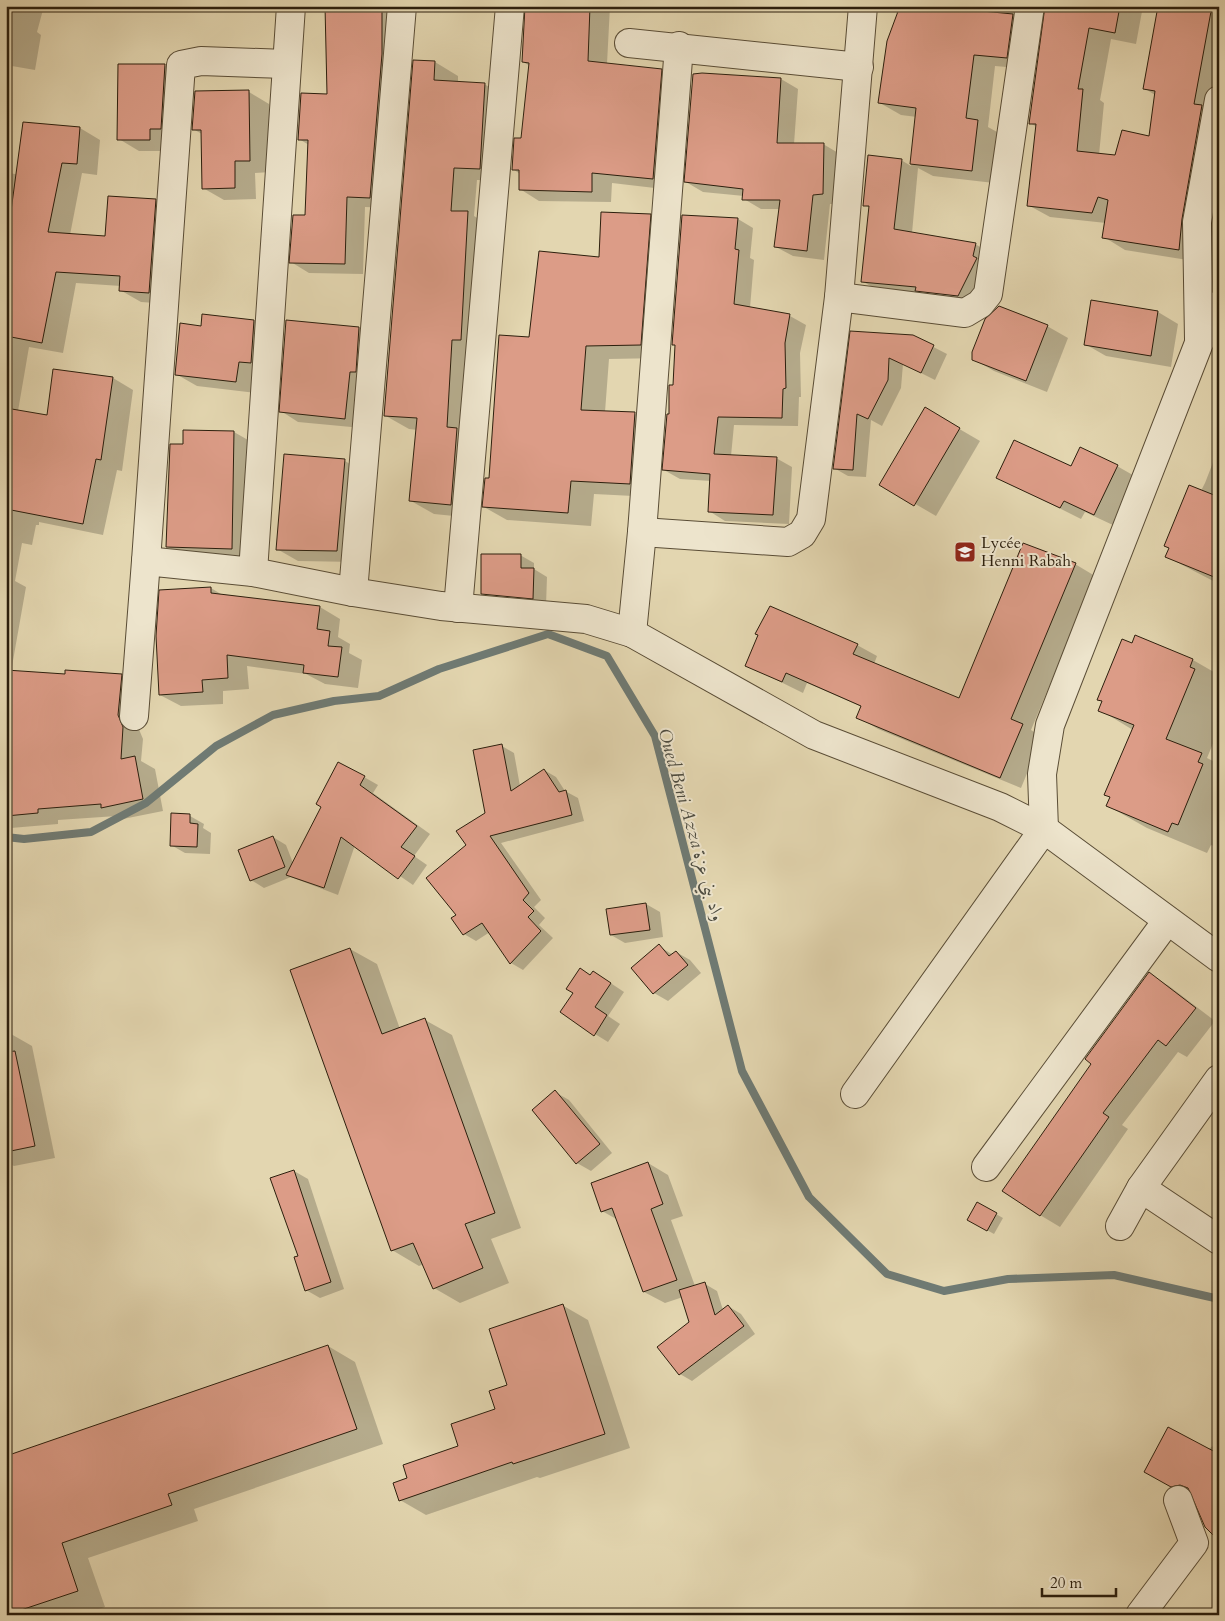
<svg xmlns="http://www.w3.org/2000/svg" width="1225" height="1621" font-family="Cardo,Amiri,serif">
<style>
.shadow{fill:#0003}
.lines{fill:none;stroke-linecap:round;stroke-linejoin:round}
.stream{stroke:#6f7a73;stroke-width:8}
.building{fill:#dc9c87;stroke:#2c1f0d}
.minor-casing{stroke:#5a4d36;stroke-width:30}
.minor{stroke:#ede4cc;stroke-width:28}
.labels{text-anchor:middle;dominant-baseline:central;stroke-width:4;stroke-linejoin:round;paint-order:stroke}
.poi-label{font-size:16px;fill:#2c1f0d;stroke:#ede4cc;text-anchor:start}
.water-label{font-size:18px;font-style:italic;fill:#4d4c40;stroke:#ede4cc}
</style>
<rect width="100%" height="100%" fill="#e3d6b0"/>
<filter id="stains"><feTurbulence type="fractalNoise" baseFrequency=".004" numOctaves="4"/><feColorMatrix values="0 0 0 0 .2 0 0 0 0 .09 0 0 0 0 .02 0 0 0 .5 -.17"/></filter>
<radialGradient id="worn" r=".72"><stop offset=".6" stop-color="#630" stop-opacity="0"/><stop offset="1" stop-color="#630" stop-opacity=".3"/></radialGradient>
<!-- shadow -->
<g class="shadow">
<path d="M6,6h38l-7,26 4,3 -6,35 -29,-5z"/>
<path d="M327,6h64l-2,202 -24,-1 -2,67 -54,-1 -18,-11 15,-46 3,-71 -10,-6 29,-44z"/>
<path d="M525,6h85l-3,58 54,6 20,12 -9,108 -60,-7 -1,19 -72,-1 -19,-12v-15l-7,-5 9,-30 8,-73 -7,-4z"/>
<path d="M886,6h157l-15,63 -33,-3 -7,61 11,6 -5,50 -61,-7 -15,-8 -6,65 63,11 17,10 -17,51 -96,-14 -17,-10 8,-73 -6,-3 37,-45 10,6 6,-49 -16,-2 -21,-12 19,-89z"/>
<path d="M1046,6h97l-7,38 -25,-5 -11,61 4,3 -5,52 17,2 34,-20 5,-42 -11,-7 16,-82h59v90l-19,166 -75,-12 -21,-13 2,-14 -56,-6 -22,-12 9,-78 -7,-4z"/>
<path d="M435,62l23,14v6l26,2 23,13 -4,84 -26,-1 -3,36 17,10 -17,292 -40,-4 -23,-13 7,-71 -9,-1 -23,-13z"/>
<path d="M119,66h46l21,12 -15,73h-32l-20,-12z"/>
<path d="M781,79l17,10 -4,55h29l17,10v50h-10l-6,56 -31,-4 -17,-9 4,-38h-19l-17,-10v-3l-41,-4 -17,-10z"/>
<path d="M249,92l20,12 2,68 -16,1 1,26 -32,1 -21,-12 -1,-54 -9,-5z"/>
<path d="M80,128l20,12 -3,35 -15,-2 -12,62 36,2 49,-37 21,12 -7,92 -28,-2 -21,-12 1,-4 -45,-3 -13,70 -34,-6 -11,64 30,5 65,-38 20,12 -11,81 -5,-1 -14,65 -64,-13v3h-3l-4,20 -10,-2 -7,38 11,6 -15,85 55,4h55l20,11 -3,40 5,12 -2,22 14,8 8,42 -40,8 -6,-3 -59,4v4l-47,4 -5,-1v-570l4,-42h-4v-43l13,3z"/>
<path d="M1219,196v13l-2,-1z"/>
<path d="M650,215l23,13 -10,130 -54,1 -4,53 30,2 23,13 -5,70 -59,-3 -3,32 -84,-6 -23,-13 46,-169 70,-79z"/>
<path d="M738,219l15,9 -3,30 4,2 -4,48 40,8 16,9 -6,28 1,44h-2l-1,29 -64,-1 -3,31 45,2 16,9 -3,57 -64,-3 -16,-10 2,-30 -31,-2 -16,-9 10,-84 2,-40 -3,-2z"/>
<path d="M1158,312l20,12 -7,43 -65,-11 -21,-12z"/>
<path d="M254,321l21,12 -18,60 -60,-7 -21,-12 26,-47z"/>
<path d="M287,322l72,6 18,11 -15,89 -64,-6 -17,-11z"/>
<path d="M1047,326l21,12 -21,54 -53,-21 -21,-12z"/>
<path d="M852,332l60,4 35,18 -12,26 -32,-16 -2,24 -19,38 -11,-6 -5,57 -18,-1 -14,-8z"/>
<path d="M925,409l55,32 -44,75 -55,-32z"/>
<path d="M1219,431v11l-4,-2z"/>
<path d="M185,432h49l21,12 -3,116 -64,-1 -20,-12z"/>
<path d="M1219,447v137l-52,-27 38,-74z"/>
<path d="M345,461l20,12 -8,89 -59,-1 -21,-12z"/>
<path d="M1117,466l21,12 -23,48 -30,-14 -4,7 -84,-42 74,-9z"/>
<path d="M520,555l14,8v6l13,8 -1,29 -50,-5 -14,-8z"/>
<path d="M1075,564l20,12 -64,154 11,7 -21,51 -143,-59 -20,-12 4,-10 -55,-24 -4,10 -57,-28 111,-20 20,11 -3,8 85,35z"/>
<path d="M211,588l13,8 96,11 20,12 -2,18 12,7 -1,9 13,7 -4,28 -33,-4 -19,-10 -59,-8 2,23 -26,2v13l-42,2 -21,-11z"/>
<path d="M1136,637l57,23 26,15v54l-12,29 12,6v79l-2,4 -6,-2 -4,8 -60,-25 -39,-22 25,-76 -33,-20 3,-8 -5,-3z"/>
<path d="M502,746l12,7 6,33 24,-16 12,7 9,14 13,7 6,23 -83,22 40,57 -7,7 11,11 -6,7 14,13 -30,32 -12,-7 -21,-31 -14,9 -12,-7 -6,-19 9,-70 19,-32z"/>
<path d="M364,777l14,8 -5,8 57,41 -16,22 13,9 -14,20 -58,-40 -17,50 -47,-18 -27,11 -13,-8 22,-43 13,8 7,18z"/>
<path d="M190,816l14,8 -1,4 8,5 -1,21 -25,-1 -14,-8z"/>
<path d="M646,904l14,8 3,25 -38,6 -14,-8 -3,-25z"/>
<path d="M659,946l14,9 3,-3 14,8 11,13 -33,28 -14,-8z"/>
<path d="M350,949l27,15 23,65 25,-9 27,15 69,193 -30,11 18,44 -49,20 -26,-15 -10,-24 -5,2 -27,-16z"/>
<path d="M580,969l11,7 3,-4 30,20 -16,24 12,8 -12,18 -13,-8 -21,-41z"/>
<path d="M1149,974l20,12 46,35 -28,36 -9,-5 -56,73 6,4 -68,98 -20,-12 52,-152z"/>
<path d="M11,1034l21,12 23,112 -41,8 -8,-4v-127z"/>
<path d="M555,1092l14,8 43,53 -21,18 -14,-8z"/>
<path d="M648,1163l20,12 15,41 -12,4 24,66 10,-2 12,7 6,19 5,-4 13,8 14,20 -63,47 -12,-7 10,-51 -7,-26 -18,6 -21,-11 -26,-72 -16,-9z"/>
<path d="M294,1171l14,8 36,110 -24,9 -14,-8 -7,-33z"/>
<path d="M978,1204l25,14 -9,16 -25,-14z"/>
<path d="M562,1305l26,15 42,128 -90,30 -3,-1 -111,38 -26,-15 9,-21 51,-33 36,-36 13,-24z"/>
<path d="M328,1346l27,16 28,82 -189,65 4,12 -110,37 17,49 -24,8h-75v-158z"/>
<path d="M1214,1445l5,3v91l-26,-42 -28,-15z"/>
</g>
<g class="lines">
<!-- stream -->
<path class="stream" d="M6,837l18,2 67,-7 55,-29 70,-57 57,-31 61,-14 45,-5 60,-27 109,-35 59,22 48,80 87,335 67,126 78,77 57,17 64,-12 106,-4 105,24"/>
</g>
<!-- building -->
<g class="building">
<path d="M325,6h57v48l-12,144 -23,-1 -2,67 -56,-1 4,-48h12l3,-75h-10l3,-47 26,1z"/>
<path d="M525,6h65l-2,55 74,8 -9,110 -61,-6v19l-73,-2v-20h-7l2,-32h7l8,-75 -7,-1z"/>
<path d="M900,6h30l83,8 -6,44 -33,-3 -8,63 12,2 -6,51 -62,-7 6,-56 -38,-5 9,-62z"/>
<path d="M1045,6h75l-5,27 -26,-5 -11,61h5l-6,62 38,4 7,-25 27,6 6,-45 -12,-2 15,-83h54l-18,98 8,1 -20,114 -3,31 -77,-12 6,-38 -10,-3 -6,16 -65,-7 9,-82h-7z"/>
<path d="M413,60l22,1 -1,19 51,3 -5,86 -26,-1 -3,43h17l-7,129h-9l-5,87 10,1 -6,77 -42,-4 8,-83 -33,-2z"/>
<path d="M118,64h47l-4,65h-11v11h-33z"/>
<path d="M702,73l79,5 -4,65h47l-1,51 -10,1 -6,56 -33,-4 6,-47h-38l1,-11 -59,-7 9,-108z"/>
<path d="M249,90l1,71h-15v27l-33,1 -1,-59h-9l3,-39z"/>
<path d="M23,122l57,5 -3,37 -15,-1 -14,69 57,4 3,-40 48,3 -7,94 -30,-2 1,-15 -64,-4 -14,71 -36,-7v-88z"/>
<path d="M868,155l34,4 -8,70 82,14 -3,13 4,2 -19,38 -43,-5 1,-4 -55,-5 8,-76h-6z"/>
<path d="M601,212l50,2 -10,131 -55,1 -5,64 54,2 -5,72 -59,-3 -3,32 -86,-6 3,-29h4l10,-143 30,2 10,-86 60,6z"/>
<path d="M682,215l56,3 -3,31 4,1 -5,54 56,10 -5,29 1,45 -3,1 -1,29 -64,-1 -4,37 63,3 -4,58 -65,-3 2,-38 -48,-4 5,-56h2v-29h4l2,-40h-3z"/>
<path d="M1091,300l67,11 -7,45 -67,-11z"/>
<path d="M999,306l49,19 -22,56 -54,-21v-8l13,-33z"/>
<path d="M202,314l52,6 -3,43 -12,-1 -3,20 -61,-7 5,-52 21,3z"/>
<path d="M286,320l73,7 -3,45h-6l-5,47 -66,-7z"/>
<path d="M850,331l63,4 21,10 -13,28 -32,-15 -1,22 -20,39 -11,-5 -4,56 -20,-1z"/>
<path d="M53,369l60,8 -12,83 -5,-1 -13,65 -77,-15v-101l41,7z"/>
<path d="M925,407l35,21 -46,78 -35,-21z"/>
<path d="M183,430l51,1 -2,118 -66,-2 4,-103h13z"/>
<path d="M1014,440l57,26 9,-19 38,18 -24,50 -30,-14 -4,7 -64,-30z"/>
<path d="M284,454l61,5 -8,92 -61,-1z"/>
<path d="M1189,485l30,12v82l-54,-22 4,-9 -5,-2z"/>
<path d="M1023,543l53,20 -65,156 12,5 -23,54 -144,-60 5,-12 -75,-33 -4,9 -37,-16 13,-31 -3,-1 15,-28 88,38 -5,10 106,44z"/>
<path d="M481,554h40v14h13l-1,31 -52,-5z"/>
<path d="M211,587v6l109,13 -3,23 13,2 -2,15 14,1 -4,30 -35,-4 1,-8 -77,-10 1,23 -26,2 1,12 -44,3 -3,-59 3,-46z"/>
<path d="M1135,635l58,24 -3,8 5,2 -29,70 36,14 -4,9 5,2 -25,61 -6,-2 -4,9 -62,-26 4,-9 -6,-2 30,-70 -36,-14 4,-10 -5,-1 25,-61 10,4z"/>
<path d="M6,670l59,4v-4l57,4 -4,41 5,12 -2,32 14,-3 8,43 -42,9v-4l-63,5v4l-32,3z"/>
<path d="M502,744l9,47 33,-22 15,23 7,-2 6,25 -82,21 39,57 -6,7 11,11 -6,6 13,14 -31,33 -28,-41 -19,12 -12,-17 5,-3 -30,-37 40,-33 -10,-14 29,-18 -12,-63z"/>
<path d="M338,762l27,14 -5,9 57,41 -16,21 14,9 -17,23 -57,-42 -17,51 -38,-13 35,-68 -5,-3z"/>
<path d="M171,813l19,1v9l8,1 -1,23 -27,-1z"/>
<path d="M273,836l12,31 -35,14 -12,-31z"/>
<path d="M646,903l4,27 -40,5 -4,-26z"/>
<path d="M659,944l10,12 7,-5 12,14 -35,29 -22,-26z"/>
<path d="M350,948l32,86 43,-16 70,195 -30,11 18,44 -50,21 -20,-46 -22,8 -101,-281z"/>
<path d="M580,968l10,7 3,-4 18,12 -16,24 12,8 -13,21 -34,-24 13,-19 -7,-4z"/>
<path d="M1149,972l47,36 -30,38 -8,-6 -55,73 6,4 -69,99 -38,-25 89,-127 -6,-5z"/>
<path d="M15,1051l20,95 -29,6v-100z"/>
<path d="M555,1090l45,54 -24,20 -44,-54z"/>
<path d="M648,1162l15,42 -12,5 26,71 -34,12 -31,-84 -11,4 -10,-29z"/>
<path d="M294,1170l37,112 -26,9 -11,-34 4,-1 -28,-78z"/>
<path d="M977,1202l20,11 -10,18 -20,-11z"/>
<path d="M705,1282l10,33 13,-10 16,21 -65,49 -22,-28 32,-25 -10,-32z"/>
<path d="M563,1304l42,130 -92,30 -1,-2 -113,39 -6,-18 14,-5 -4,-13 55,-19 -7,-22 44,-15 -6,-18 18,-6 -18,-56z"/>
<path d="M328,1345l29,84 -189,65 4,11 -110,38 16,48 -72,24v-159z"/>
<path d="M1168,1427l51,27v87l-14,-14 -17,-39 -8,-3 -9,2 -27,-15z"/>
</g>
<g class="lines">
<!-- minor casing -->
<g class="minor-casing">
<g id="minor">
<path d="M629,43l230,24"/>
<path d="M839,297l126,16 15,-9 8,-10 42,-288"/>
<path d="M1199,339l-2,-117 22,-122"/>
<path d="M642,532l146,10 14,-8 9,-15 28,-222 24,-291"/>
<path d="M146,561l35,-496 20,-4 85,3"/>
<path d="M253,572l38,-566"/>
<path d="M353,592l49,-586"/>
<path d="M458,608l52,-602"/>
<path d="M632,633l10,-101 37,-486"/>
<path d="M134,716l12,-155 107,11 100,20 88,14 145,13 46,14 182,102 186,72 44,22 175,129"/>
<path d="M855,1094l189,-265 -2,-55 8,-49 149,-382 20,-38"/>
<path d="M986,1167l181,-246"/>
<path d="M1141,1188l78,52"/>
<path d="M1120,1226l21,-38 78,-109"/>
<path d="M1140,1615l54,-72 -16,-43"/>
</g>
</g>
<!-- minor -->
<use href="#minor" class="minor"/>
</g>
<!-- icons -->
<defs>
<g id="school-square" transform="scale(1.125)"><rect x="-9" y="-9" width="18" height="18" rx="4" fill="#8f2418" stroke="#ede4cc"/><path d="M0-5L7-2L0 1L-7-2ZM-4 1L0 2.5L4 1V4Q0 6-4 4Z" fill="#fff"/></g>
</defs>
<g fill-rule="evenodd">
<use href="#school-square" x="965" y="552"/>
</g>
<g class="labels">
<!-- poi labels -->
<g class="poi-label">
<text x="981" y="543">Lycée<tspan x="981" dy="18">Henni Rabah</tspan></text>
</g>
<!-- water labels -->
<g class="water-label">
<text transform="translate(691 825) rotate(74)">Oued Beni Azza واد بني عزة</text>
</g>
</g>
<!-- margin -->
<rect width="1225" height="1621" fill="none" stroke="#e3d6b0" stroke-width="25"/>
<rect x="8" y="8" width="1210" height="1606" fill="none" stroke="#2c1f0d" stroke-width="2.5"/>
<rect x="12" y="12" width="1200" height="1596" fill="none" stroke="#2c1f0d"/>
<!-- scale -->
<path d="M1042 1588v8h74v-8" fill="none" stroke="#2c1f0d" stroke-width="2.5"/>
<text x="1050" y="1588" font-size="15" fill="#2c1f0d" stroke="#ede4cc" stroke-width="4" paint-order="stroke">20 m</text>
<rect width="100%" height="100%" filter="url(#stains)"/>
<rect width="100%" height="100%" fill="url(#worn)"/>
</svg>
